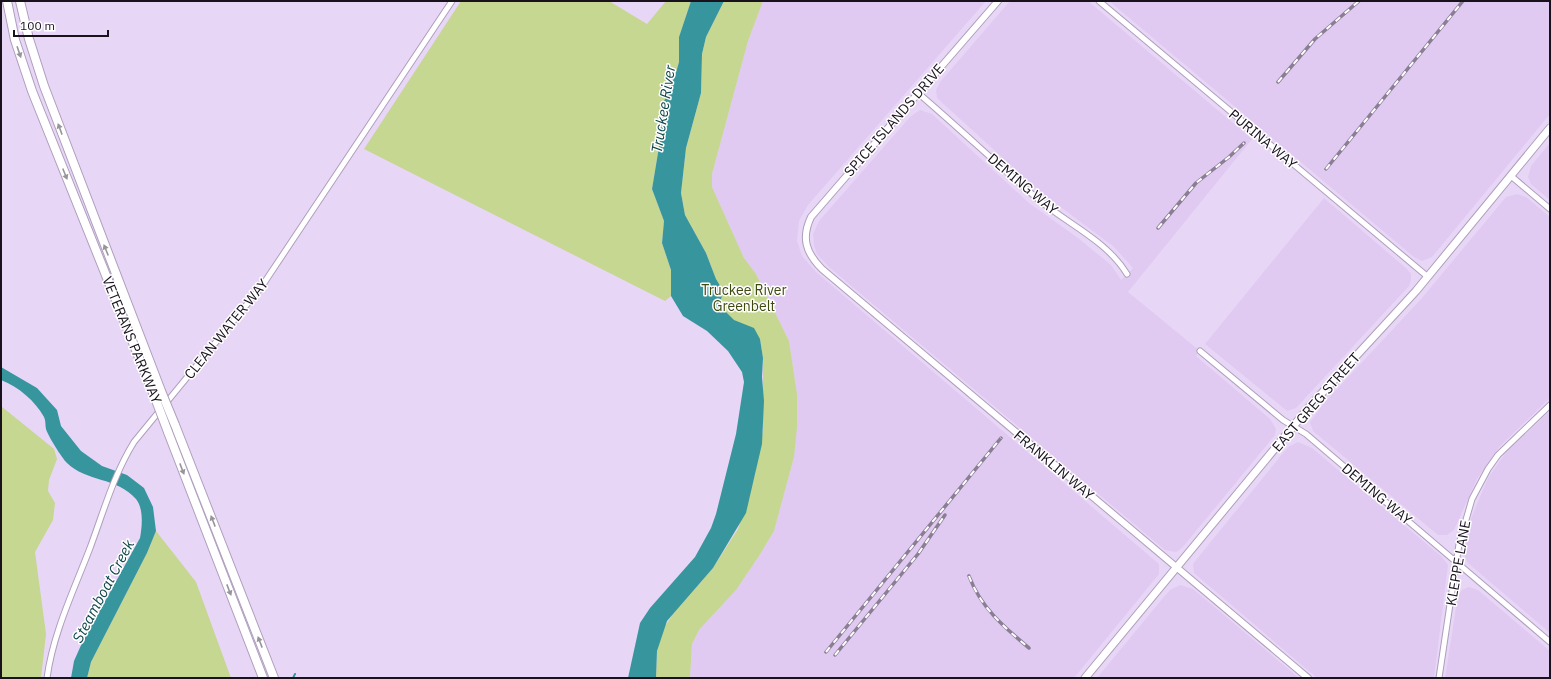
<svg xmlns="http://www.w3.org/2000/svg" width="1551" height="679" font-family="'IBM Plex Sans',sans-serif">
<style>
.built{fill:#e0caf1}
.green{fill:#c5d791}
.water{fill:#37969d}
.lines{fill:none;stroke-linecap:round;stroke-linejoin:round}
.stream{stroke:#37969d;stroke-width:2}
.minor-casing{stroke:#af9fbd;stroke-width:7}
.tertiary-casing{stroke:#af9fbd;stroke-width:8}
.secondary-casing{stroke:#af9fbd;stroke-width:9}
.primary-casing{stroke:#af9fbd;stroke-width:10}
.minor{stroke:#fff;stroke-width:5}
.tertiary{stroke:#fff;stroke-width:6}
.secondary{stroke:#fff;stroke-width:7}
.primary{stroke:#fff;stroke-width:8}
.rail-casing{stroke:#8a7d94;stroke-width:3.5}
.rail{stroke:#fff;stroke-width:2;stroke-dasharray:6;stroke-linecap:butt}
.primary-bridge-casing{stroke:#af9fbd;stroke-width:10;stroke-linecap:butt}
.primary-bridge{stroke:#fff;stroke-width:8}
.oneway{fill:#989499}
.labels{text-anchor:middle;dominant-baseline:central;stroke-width:3;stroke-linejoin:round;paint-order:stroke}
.street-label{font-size:14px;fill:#19121d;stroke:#fff}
.park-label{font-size:14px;fill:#3e4a0d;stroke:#fff}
.water-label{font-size:15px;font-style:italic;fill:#0e464a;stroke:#fff}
</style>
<rect width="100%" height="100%" fill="#e8d6f6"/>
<!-- built -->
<g class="built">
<path d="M763,1h223l-178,204 -9,16 -2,20 5,15 14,16 343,292v10l-85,104h-384l2,-34 7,-14 37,-40 23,-34 15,-25 20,-74 3,-63 -8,-53 -33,-67 -12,-16 -32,-71v-13l36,-133z"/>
<path d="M1010,1h78l164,138 -124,153 72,59 -4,5 74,63 6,10 -1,6 -93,113 -6,4 -11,-2 -336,-283 -12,-13 -3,-9 -1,-11 6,-13 91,-104 10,-7 12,4 97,89 49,35 33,27 10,15 12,-12 -20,-22 -74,-55 -102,-93 -1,-8 4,-8z"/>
<path d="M1109,1h441v113l-118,143 -10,4 -8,-4z"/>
<path d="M1550,143v57l-19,-16 -3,-7 3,-11z"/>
<path d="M1517,194l9,3 24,20v181l-50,48 -23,33 -23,51 -7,5h-9l-125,-104 -3,-9 15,-20 97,-104 84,-101z"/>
<path d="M1324,198l83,71 4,5v6l-2,6 -113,122 -9,3 -82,-67z"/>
<path d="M1550,411v222l-82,-70 -4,-8 6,-34 18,-43 18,-26z"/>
<path d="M1298,442l14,6 130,109 6,8 -14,113h-117l-123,-105 -1,-9 3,-4 92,-113z"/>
<path d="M1180,585l13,4 106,89h-202l66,-80 7,-8z"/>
<path d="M1469,587l9,3 72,61v27h-105l13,-83 4,-5z"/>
</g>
<!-- green -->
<g class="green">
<path d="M461,1h148l38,23 19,-23h25l-12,36v25l-4,14 -8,17 -7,28 1,14 -9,54 12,32 -2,22 9,27v26l-6,5 -301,-152z"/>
<path d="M724,1h39l-15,40 -36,133v13l32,71 12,16 33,67 8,53v33l-3,30 -20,74 -15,25 -23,34 -37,40 -7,14 -2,34h-34l1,-27 6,-22 10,-15 40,-46 25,-39 17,-54 8,-45v-72l-3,-19c-9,-7 -35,-22 -38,-32 -2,-7 2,-13 0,-18l-6,-10 -10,-26 -21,-38 -4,-22 5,-45 15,-55 1,-39 4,-17z"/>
<path d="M1,406l53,43 3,10 -8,21 -1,11 7,12 -2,17 -18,32 11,82 -5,44h-40z"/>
<path d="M156,531l40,51 35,96h-144l4,-16 56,-109z"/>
</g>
<!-- water -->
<g class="water">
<path d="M691,1h33l-18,36 -4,17 -1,39 -15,55 -5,45 4,22 21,38 10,26 6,10 1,3 -2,8 2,9 11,11 20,8 6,11 3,19 -1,19 2,24 -2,43 -16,69 -33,55 -46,53 -10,30 -1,27h-28l12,-55 10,-15 45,-51 16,-29 5,-14 20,-80 8,-52 -2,-10 -14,-21 -21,-20 -24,-15 -12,-20v-26l-9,-27 2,-22 -12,-32 9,-54 1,-29 13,-30 4,-14v-25z"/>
<path d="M1,367l36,21 20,22 4,16 20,25 21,15 25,9 17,13 9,19 3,24 -9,22 -56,109 -4,16h-16l3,-17 8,-18 58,-105c2,-11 4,-29 -4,-39 -19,-22 -50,-17 -69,-36 -5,-5 -19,-27 -21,-34 -1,-4 0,-8 -2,-12 -9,-16 -25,-30 -43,-37z"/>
</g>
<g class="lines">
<!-- stream -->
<path class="stream" d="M293,678l2,-4"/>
<!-- minor casing -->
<g class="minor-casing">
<g id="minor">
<path d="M1099,1l329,276"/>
<path d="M918,93c41,35 80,72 121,107 29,24 68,41 88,74"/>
<path d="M1511,176l39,33"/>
<path d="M1200,351l83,69 23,14 244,208"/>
<path d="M47,678c6,-45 27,-88 43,-130 13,-35 24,-74 44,-106l128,-156 190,-285"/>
<path d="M1439,678l20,-134 13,-45 16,-30 10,-14 52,-50"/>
</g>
</g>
<!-- tertiary casing -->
<g class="tertiary-casing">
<path id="tertiary" d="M998,1l-187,216c-10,21 -5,36 11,52l486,409"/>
</g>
<!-- secondary casing -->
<g class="secondary-casing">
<path id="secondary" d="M1085,678l225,-272 106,-115 134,-163"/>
</g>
<!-- primary casing -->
<g class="primary-casing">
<g id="primary">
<path d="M7,1l8,39 17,51 122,304"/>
<path d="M20,1l9,38 15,47 117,305"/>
<path d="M175,425l99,253"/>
<path d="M168,432l95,246"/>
</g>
</g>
<!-- minor -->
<use href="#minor" class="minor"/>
<!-- tertiary -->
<use href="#tertiary" class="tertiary"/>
<!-- secondary -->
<use href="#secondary" class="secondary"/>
<!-- primary -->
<use href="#primary" class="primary"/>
<!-- rail casing -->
<g class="rail-casing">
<g id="rail">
<path d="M1278,82l37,-43 44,-38"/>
<path d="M1326,169l137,-168"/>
<path d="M1158,228l38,-45 33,-26 15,-14"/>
<path d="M969,576c12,32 35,51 60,72"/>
<path d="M826,652l175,-214"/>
<path d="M835,655l83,-101 27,-39"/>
</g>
</g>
<!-- rail -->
<use href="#rail" class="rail"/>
<!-- primary-bridge casing -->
<g class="primary-bridge-casing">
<g id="primary-bridge">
<path d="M161,391l14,34"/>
<path d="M154,395l14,37"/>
</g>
</g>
<!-- primary-bridge -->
<use href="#primary-bridge" class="primary-bridge"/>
</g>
<!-- one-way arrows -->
<defs><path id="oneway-solid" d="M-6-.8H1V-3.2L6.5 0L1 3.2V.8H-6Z"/></defs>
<g class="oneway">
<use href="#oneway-solid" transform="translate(19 52) rotate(71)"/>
<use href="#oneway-solid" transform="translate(60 129) rotate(-110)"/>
<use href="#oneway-solid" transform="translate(65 174) rotate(68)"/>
<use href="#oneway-solid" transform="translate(106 250) rotate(-112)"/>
<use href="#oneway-solid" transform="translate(182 469) rotate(69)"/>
<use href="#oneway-solid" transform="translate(213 521) rotate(-111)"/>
<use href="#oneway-solid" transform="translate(229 590) rotate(69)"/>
<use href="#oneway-solid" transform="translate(260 642) rotate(-111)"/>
</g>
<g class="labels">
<!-- street labels -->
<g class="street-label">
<text transform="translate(894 120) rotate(-49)">SPICE ISLANDS DRIVE</text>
<text transform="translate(1263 139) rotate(40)">PURINA WAY</text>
<text transform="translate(1023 184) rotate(40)">DEMING WAY</text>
<text transform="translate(226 329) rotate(-51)">CLEAN WATER WAY</text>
<text transform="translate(132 340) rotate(68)">VETERANS PARKWAY</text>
<text transform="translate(1316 402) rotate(-49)">EAST GREG STREET</text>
<text transform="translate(1054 465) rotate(40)">FRANKLIN WAY</text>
<text transform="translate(1377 494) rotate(40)">DEMING WAY</text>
<text transform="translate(1458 563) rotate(-80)">KLEPPE LANE</text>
</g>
<!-- park labels -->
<g class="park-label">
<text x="744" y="290">Truckee River<tspan x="744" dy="16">Greenbelt</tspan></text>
</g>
<!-- water labels -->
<g class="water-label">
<text transform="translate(663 109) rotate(-81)">Truckee River</text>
<text transform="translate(103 591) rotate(-62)">Steamboat Creek</text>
</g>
</g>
<!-- border -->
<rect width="1551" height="679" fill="none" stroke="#19121d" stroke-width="4"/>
<!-- scale -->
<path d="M14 30v6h94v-6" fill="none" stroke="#19121d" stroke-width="2"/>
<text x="20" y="30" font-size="12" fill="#19121d" stroke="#ffffff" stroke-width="3" paint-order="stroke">100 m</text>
</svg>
